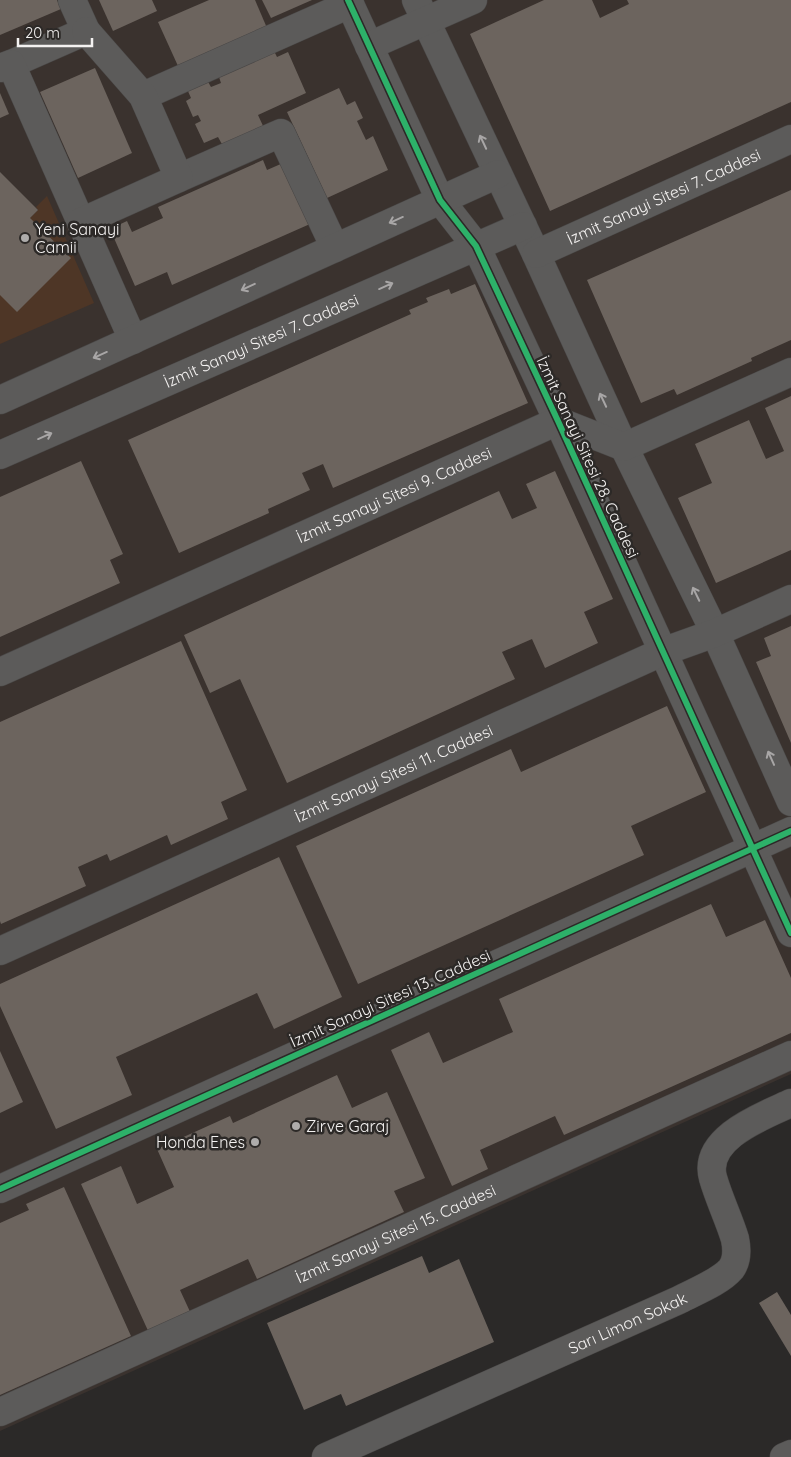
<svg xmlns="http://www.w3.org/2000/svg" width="791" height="1457" font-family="Quicksand,sans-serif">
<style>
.built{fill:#3a322e}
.green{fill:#4e3626}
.building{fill:#6c645e}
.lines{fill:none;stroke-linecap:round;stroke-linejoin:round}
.street-casing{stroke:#494746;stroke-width:29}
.street{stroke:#5c5b5a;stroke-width:28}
.cycleway-casing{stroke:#2c2927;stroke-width:9}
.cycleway{stroke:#2db169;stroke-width:6}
.oneway{stroke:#a8a6a6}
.poi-dot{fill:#aeacab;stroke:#2c2927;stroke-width:2}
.labels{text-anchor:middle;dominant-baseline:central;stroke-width:5;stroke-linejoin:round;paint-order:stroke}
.street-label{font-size:16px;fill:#f4f2f1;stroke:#2c2927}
.poi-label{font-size:16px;fill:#f4f2f1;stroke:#2c2927;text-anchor:start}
</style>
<rect width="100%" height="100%" fill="#2b2928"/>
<!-- built -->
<path class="built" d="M0,0h791v1074l-791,357z"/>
<!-- green -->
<path class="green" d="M47,196l47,107 -94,41v-49l30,-77 8,-8 -2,-3z"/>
<!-- building -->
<g class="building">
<path d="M0,0h57l4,9 -61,26z"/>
<path d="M99,0h53l5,11 -44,20z"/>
<path d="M209,0h46l12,28 -89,38 -20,-44z"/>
<path d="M262,0h50l-41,18z"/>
<path d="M544,0h48l8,18 29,-14 -2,-4h164v102l-241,109 -80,-177z"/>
<path d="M273,49l4,8 11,-5 18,41 -48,22 6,13 -41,18 -5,-9 -14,6 -9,-19 6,-3 -3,-6 -5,2 -7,-16 5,-3 -4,-9 20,-9 4,7 10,-4 -3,-9z"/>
<path d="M95,68l37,85 -54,25 -38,-86z"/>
<path d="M339,88l8,17 8,-4 8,17 -6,3 9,19 7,-4 15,34 -61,28 -40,-86z"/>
<path d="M0,93l9,21 -9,4z"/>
<path d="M263,160l4,10 16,-7 27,61 -138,61 -5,-13 -32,14 -25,-57 17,-8 5,11 31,-14 -5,-11z"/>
<path d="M0,172l38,38 -8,8 41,40 -54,54 -17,-17z"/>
<path d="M791,190v150l-40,18 1,3 -75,34 -3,-6 -33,14 -54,-123z"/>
<path d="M475,284l53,119 -195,85 -10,-24 -21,9 8,17 -42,19 1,4 -90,40 -51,-113 283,-126 -2,-4 19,-8 -2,-4 23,-9 2,5z"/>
<path d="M791,396v154l-75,33 -38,-85 34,-15 -17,-39 54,-24 17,39 18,-8 -19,-43z"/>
<path d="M81,461l42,93 -13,6 10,23 -120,54v-140z"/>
<path d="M555,471l58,128 -29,13 14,31 -53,25 -13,-29 -30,13 13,27 -228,104 -47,-104 -30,14 -26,-58 315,-144 13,28 25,-11 -11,-24z"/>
<path d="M791,626v117l-35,-81 15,-6 -7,-18z"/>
<path d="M181,641l66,149 -26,12 7,17 -57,26 -4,-10 -57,26 -3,-7 -29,13 8,19 -85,38 -1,-3v-199z"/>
<path d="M667,706l39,86 -75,34 13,29 -286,129 -62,-138 215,-97 10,23z"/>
<path d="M279,857l63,140 -68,32 -17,-36 -141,64 16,38 -76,34 -56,-123v-22z"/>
<path d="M711,904l15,33 39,-17 26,58v55l-227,102 -9,-19 -75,34 8,19 -36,17 -61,-136 38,-18 14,31 70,-31 -14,-33z"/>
<path d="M0,1051l23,51 -23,11z"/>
<path d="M337,1075l15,33 35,-16 38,86 -31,13 10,21 -147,67 -9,-20 -68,31 12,26 -42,19 -69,-151 40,-18 16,38 37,-17 -17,-38 73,-33 3,7z"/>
<path d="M64,1187l67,149 -131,59v-172l29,-13 -3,-6z"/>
<path d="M422,1256l7,17 30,-14 35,83 -148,64 -5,-12 -37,16 -37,-87z"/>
<path d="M777,1292l14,23v41l-32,-53z"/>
</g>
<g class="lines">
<!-- street casing -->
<g class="street-casing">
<g id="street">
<path d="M348,0l92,200 36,46 82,175 233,512"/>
<path d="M416,0l120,254 88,193 91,186 76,169"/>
<path d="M369,46l104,-46"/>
<path d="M11,64l75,-33 -14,-31"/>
<path d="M0,68l11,-4 122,276"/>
<path d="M143,96l207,-92"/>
<path d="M179,178l102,-45 54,115"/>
<path d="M81,222l98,-44 -36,-82 -57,-65"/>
<path id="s1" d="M536,254l255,-115"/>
<path d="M0,400l498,-226"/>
<path id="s2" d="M0,455l523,-229"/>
<path id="s3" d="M0,672l558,-251 66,26 167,-75"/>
<path id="s4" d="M0,951l662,-299 53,-19 76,-34"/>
<path d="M0,1189l791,-358"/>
<path id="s5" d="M0,1412l791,-357"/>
<path id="s6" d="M326,1457l353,-157c15,-8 41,-18 52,-31 6,-8 6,-20 4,-30 -6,-20 -16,-40 -22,-61 -11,-40 50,-62 78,-75"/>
<path d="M784,1457l7,-3"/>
</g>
</g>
<!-- street -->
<use href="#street" class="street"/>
<!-- cycleway casing -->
<g class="cycleway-casing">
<g id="cycleway">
<path d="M348,0l92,200 36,46 82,175 233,512"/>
<path d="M0,1189l791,-358"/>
</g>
</g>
<!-- cycleway -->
<use href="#cycleway" class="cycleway"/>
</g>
<!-- one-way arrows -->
<defs><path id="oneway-shaft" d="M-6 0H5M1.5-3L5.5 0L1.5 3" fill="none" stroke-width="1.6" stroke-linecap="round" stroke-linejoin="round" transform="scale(1.25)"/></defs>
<g class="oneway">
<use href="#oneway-shaft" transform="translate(483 142) rotate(-115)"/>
<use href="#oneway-shaft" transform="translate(396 220) rotate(156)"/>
<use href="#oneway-shaft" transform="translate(386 286) rotate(-24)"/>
<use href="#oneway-shaft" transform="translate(248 287) rotate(155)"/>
<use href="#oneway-shaft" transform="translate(100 355) rotate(156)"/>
<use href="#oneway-shaft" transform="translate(603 400) rotate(-115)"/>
<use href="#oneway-shaft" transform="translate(45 436) rotate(-24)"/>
<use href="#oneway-shaft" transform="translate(696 594) rotate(-116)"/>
<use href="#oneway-shaft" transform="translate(771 758) rotate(-114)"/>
</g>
<!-- markers -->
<g class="poi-dot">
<circle cx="25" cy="238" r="5"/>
<circle cx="296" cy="1126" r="5"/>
<circle cx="255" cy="1142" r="5"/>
</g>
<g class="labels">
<!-- street labels -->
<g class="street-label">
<text stroke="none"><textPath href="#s1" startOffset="140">İzmit Sanayi Sitesi 7. Caddesi</textPath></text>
<text stroke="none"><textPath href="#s2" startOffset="285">İzmit Sanayi Sitesi 7. Caddesi</textPath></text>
<text transform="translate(588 457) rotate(65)">İzmit Sanayi Sitesi 28. Caddesi</text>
<text stroke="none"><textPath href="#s3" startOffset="432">İzmit Sanayi Sitesi 9. Caddesi</textPath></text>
<text stroke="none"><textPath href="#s4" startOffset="432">İzmit Sanayi Sitesi 11. Caddesi</textPath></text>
<text transform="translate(390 998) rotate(-24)">İzmit Sanayi Sitesi 13. Caddesi</text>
<text stroke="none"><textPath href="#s5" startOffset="434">İzmit Sanayi Sitesi 15. Caddesi</textPath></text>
<text stroke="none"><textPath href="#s6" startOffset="330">Sarı Limon Sokak</textPath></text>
</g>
<!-- poi labels -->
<g class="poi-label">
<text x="35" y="229">Yeni Sanayi<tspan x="35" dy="18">Camii</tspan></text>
<text x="306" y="1126">Zirve Garaj</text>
<text x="245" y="1142" text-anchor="end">Honda Enes</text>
</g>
</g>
<!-- scale -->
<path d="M18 38v8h74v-8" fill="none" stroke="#f4f2f1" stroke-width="2.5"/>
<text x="25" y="38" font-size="15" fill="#f4f2f1" stroke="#2c2927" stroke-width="4" paint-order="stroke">20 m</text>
</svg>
